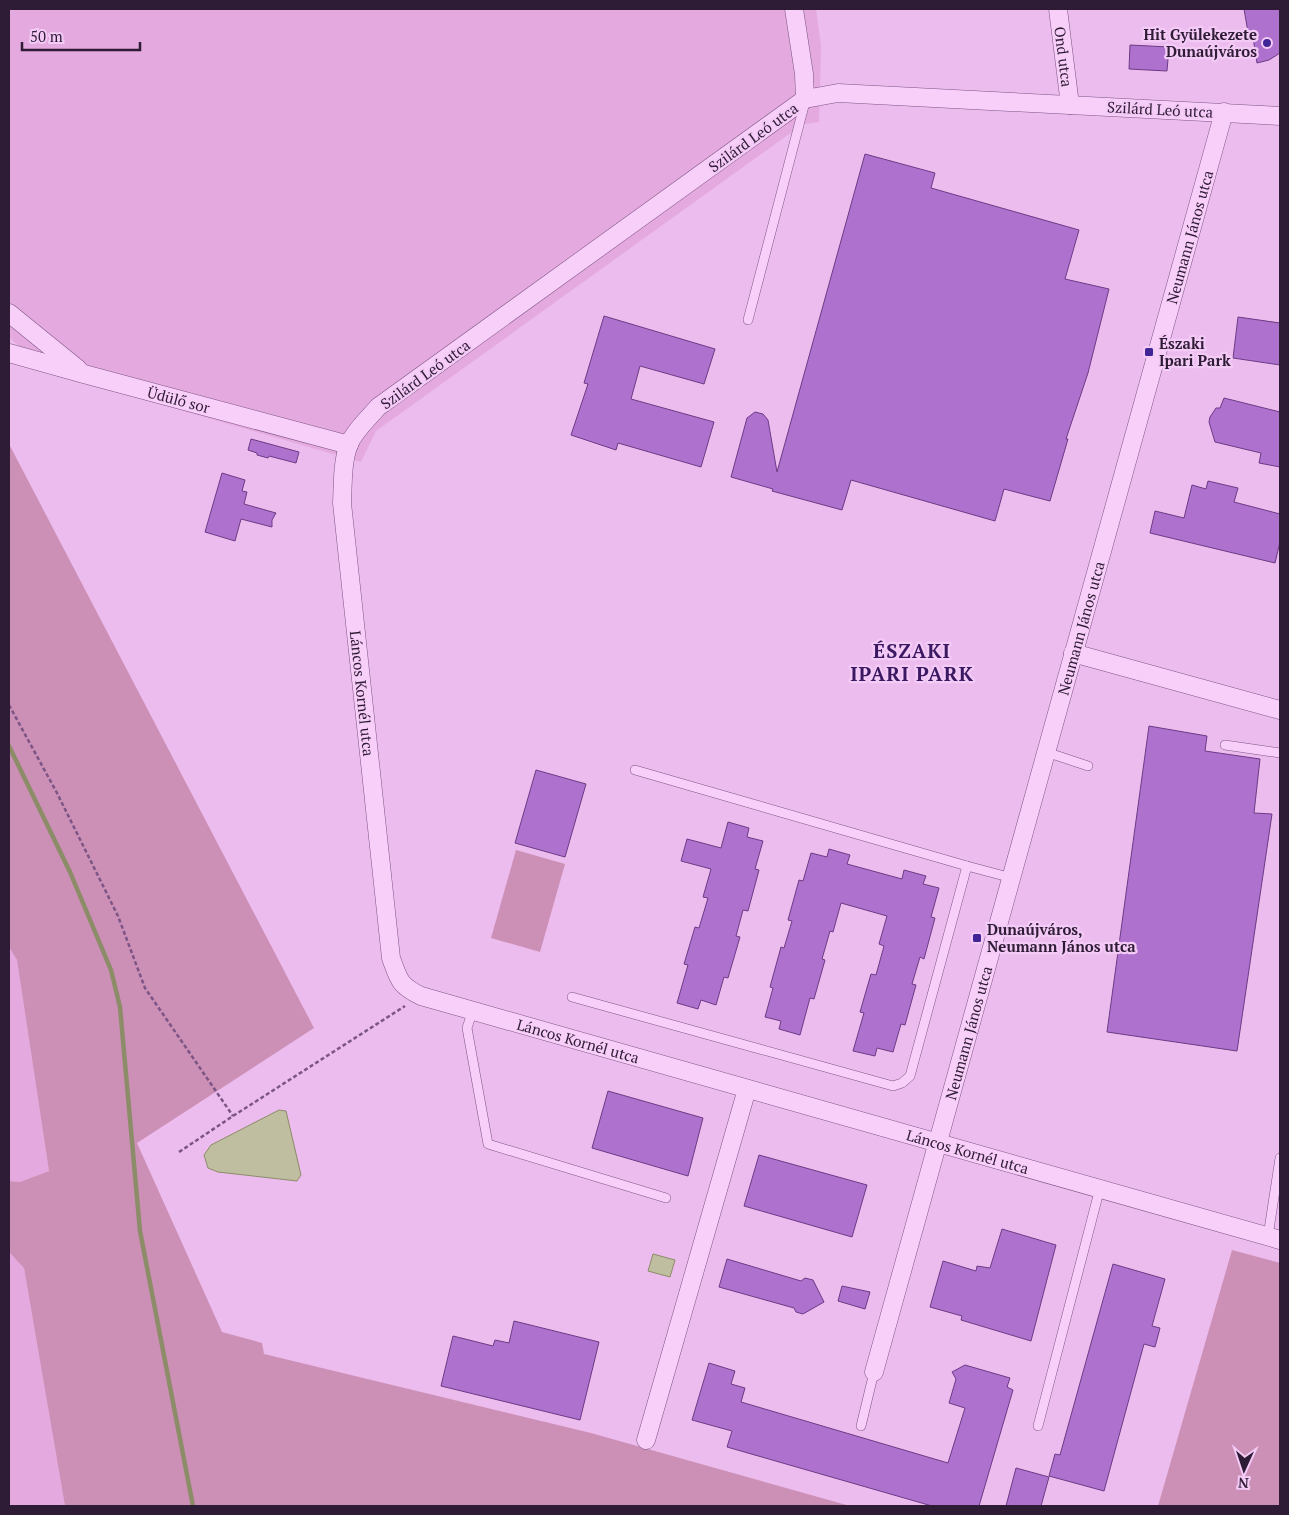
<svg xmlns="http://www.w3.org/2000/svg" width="1289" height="1515" font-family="'PT Serif',serif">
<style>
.farmland{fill:#e4a9de}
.green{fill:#cc90b6}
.water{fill:#bfbea0;stroke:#8c8c68}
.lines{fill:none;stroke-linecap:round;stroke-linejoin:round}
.stream{stroke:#8c8c68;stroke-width:4.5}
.building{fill:#af71ce;stroke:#6c3b85}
.lane-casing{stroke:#7c5586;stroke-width:10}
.street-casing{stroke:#7c5586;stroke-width:19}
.path{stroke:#7c5586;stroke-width:2.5;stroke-dasharray:4 2.5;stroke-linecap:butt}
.lane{stroke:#f8cff9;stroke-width:9}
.street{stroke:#f8cff9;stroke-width:18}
.poi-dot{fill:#412496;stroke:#f4cbf6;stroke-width:2}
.labels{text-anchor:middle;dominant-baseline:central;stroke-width:4.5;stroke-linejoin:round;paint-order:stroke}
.poi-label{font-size:15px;font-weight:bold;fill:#2e1b35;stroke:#f4cbf6;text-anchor:start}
.street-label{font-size:15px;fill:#2e1b35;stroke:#f4cbf6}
.district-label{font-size:20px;font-weight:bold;letter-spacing:1px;fill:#3b1962;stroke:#f4cbf6}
</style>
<rect width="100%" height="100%" fill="#ecbcee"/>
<!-- farmland -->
<g class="farmland">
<path d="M9,9h807l5,37 -2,76 -16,2 -427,307 -15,31 -338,-97 2,-13 -16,-15z"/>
<path d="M9,947l8,13 32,211 -29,11 -11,-1z"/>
<path d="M9,1252l15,16 41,238h-56z"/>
</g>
<!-- green -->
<g class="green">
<path d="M9,444l305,584 -177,115 85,189 40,11 2,11 327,79 259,73h-785l-41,-238 -15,-16v-71l11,1 29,-11 -32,-211 -8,-13z"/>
<path d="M516,850l49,14 -25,88 -49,-14z"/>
<path d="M1232,1250l48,13v243h-122z"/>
</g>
<!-- water -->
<g class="water">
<path d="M279,1110l7,1 15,64 -4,6 -79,-9 -10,-4 -4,-13 7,-10z"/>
<path d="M653,1254l22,6 -5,17 -22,-6z"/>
</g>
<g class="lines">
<!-- stream -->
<path class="stream" d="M9,746l61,126 41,98 9,37 20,224 53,275"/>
</g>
<!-- building -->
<g class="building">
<path d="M1244,9h36v44l-11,7 -12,3 -5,-32 -4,1z"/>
<path d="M1130,45l39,2 -2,24 -38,-2z"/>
<path d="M865,154l70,19 -4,15 148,42 -14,49 44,10 -21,84 -22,66h2l-18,62 -46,-12 -9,32 -144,-41 -9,30 -70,-19 1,-2 -42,-12 16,-59 8,-6 8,2 5,6 9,52z"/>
<path d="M604,316l111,33 -11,35 -64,-18 -9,33 83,23 -13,45 -83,-24 -2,7 -45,-15 17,-51 -4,-1z"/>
<path d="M1238,317l42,6v42l-47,-7z"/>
<path d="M1224,398l56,14v55l-21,-4 2,-10 -46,-11 -6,-20 1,-5 6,-9h4z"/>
<path d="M251,439l48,13 -3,11 -27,-7 -1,2 -11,-3v-2l-9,-3z"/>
<path d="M222,473l23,7 -3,11 5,1 -3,12 32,9 -4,7v7l-31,-8 -6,22 -30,-9z"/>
<path d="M1208,481l30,7 -4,14 46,12v28l-5,21 -125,-30 5,-22 29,7 8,-33 14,4z"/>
<path d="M1149,726l58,10 -2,15 55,8 -6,54 18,1 -35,237 -130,-19z"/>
<path d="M536,770l50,14 -21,73 -50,-14z"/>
<path d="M728,822l21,6 -2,9 16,4 -8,28 4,1 -11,41 -5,-1 -7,26 4,1 -12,41 -4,-1 -8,28 -15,-5 -3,9 -21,-6 11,-38 -4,-1 11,-37 4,1 9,-30 -5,-1 8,-28 -30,-8 6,-22 34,9z"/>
<path d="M829,849l21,6 -3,9 55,15 2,-9 22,6 -3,8 16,4 -8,29 4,1 -11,41 -4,-2 -8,27 4,1 -11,40 -4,-1 -8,28 -16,-4 -2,8 -22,-5 11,-38 -4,-1 11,-38 5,1 8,-29 -5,-2 8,-28 -46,-13 -8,29 -3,-1 -8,28 3,1 -11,39 -4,-1 -10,37 -21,-6 2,-8 -16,-4 8,-29 -3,-1 11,-40 3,1 8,-27 -4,-1 11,-40 4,1 8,-28 16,4z"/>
<path d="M608,1091l95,27 -15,58 -96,-28z"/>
<path d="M759,1155l108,30 -15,52 -108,-31z"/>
<path d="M1002,1229l54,16 -25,96 -70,-21 1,-4 -32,-9 13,-46 33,10 1,-5 13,2z"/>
<path d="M727,1259l74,22 4,-3 8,2 11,22 -21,12 -7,-2 -2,-4 -75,-21z"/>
<path d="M1113,1264l52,15 -13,47 8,2 -5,19 -11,-3 -40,147 -55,-15 6,-22 5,1z"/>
<path d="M842,1286l28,6 -5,17 -27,-8z"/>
<path d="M514,1321l85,21 -19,78 -139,-34 12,-50 40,10 2,-6 14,3z"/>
<path d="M709,1363l26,8 -4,13 14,4 -4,14 207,61 17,-55 -16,-5 7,-24 -4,-7 13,-7 45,13 -3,9 6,3 -34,116h-47l-205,-59 5,-16 -40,-11z"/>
<path d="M1016,1468l33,9 -8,29h-35z"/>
</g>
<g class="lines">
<!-- lane casing -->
<g class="lane-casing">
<g id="lane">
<path d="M748,320l57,-218"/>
<path d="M1225,745l55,8"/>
<path d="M1046,752l42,14"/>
<path d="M635,770l332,96 45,12"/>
<path d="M572,997l321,89 9,-3 8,-7 57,-210"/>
<path d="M473,1010l-6,18 21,116 178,54"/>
<path d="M1268,1236l12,-78"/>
<path d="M861,1426l13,-54"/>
<path d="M1038,1426l62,-238"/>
</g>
</g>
<!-- street casing -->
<g class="street-casing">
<g id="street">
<path d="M794,9l10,65 1,25"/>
<path id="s1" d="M1058,9l12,96"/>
<path id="s2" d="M1280,116l-442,-23 -33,6 -427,308c-10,12 -23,23 -29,37 -7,18 -6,40 -7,59l49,455c8,22 8,27 30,38l859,244"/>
<path d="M9,313l69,56"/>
<path id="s3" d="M9,353l75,21 265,71"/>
<path d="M1073,653l207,57"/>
<path id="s4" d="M874,1372l350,-1260"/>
<path d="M646,1440l101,-351"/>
</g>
</g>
<!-- path -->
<g class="path">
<path d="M9,705l48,88 61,123 27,72 88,128"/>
<path d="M179,1152l54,-36 172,-110"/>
</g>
<!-- lane -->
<use href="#lane" class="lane"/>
<!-- street -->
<use href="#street" class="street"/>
</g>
<!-- markers -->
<g class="poi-dot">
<circle cx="1267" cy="43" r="5"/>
<rect x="1144" y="347" width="10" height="10" rx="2.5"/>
<rect x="972" y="933" width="10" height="10" rx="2.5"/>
</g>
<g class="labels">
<!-- poi labels -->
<g class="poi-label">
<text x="1257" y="34" text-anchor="end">Hit Gyülekezete<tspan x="1257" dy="17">Dunaújváros</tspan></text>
<text x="1159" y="343">Északi<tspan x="1159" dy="17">Ipari Park</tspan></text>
<text x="987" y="929">Dunaújváros,<tspan x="987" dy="17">Neumann János utca</tspan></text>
</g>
<!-- street labels -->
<g class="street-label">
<text stroke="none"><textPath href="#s1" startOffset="48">Ond utca</textPath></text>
<text transform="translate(1160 109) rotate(3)">Szilárd Leó utca</text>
<text transform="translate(753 137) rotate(-36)">Szilárd Leó utca</text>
<text stroke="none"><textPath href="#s4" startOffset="1178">Neumann János utca</textPath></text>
<text transform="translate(425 374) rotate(-36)">Szilárd Leó utca</text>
<text stroke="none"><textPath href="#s3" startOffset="176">Üdülő sor</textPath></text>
<text stroke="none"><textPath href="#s4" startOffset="772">Neumann János utca</textPath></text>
<text stroke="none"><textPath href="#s2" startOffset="1301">Láncos Kornél utca</textPath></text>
<text stroke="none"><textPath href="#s4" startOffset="352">Neumann János utca</textPath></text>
<text stroke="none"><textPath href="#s2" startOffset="1781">Láncos Kornél utca</textPath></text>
<text stroke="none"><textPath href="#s2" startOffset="2186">Láncos Kornél utca</textPath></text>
</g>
<!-- district labels -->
<g class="district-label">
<text x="912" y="650">ÉSZAKI<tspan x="912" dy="23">IPARI PARK</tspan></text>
</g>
</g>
<!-- border -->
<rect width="1289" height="1515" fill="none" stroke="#2e1b35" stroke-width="20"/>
<!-- north arrow -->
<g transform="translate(1244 1470) rotate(183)" stroke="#f4cbf6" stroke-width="4" paint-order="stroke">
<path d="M0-4L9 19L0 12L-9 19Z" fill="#2e1b35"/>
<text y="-8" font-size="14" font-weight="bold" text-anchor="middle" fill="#2e1b35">N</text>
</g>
<!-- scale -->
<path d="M22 42v8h118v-8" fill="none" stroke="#2e1b35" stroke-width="2.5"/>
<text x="30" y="42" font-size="15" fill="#2e1b35" stroke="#f4cbf6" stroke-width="4" paint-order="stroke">50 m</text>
</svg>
